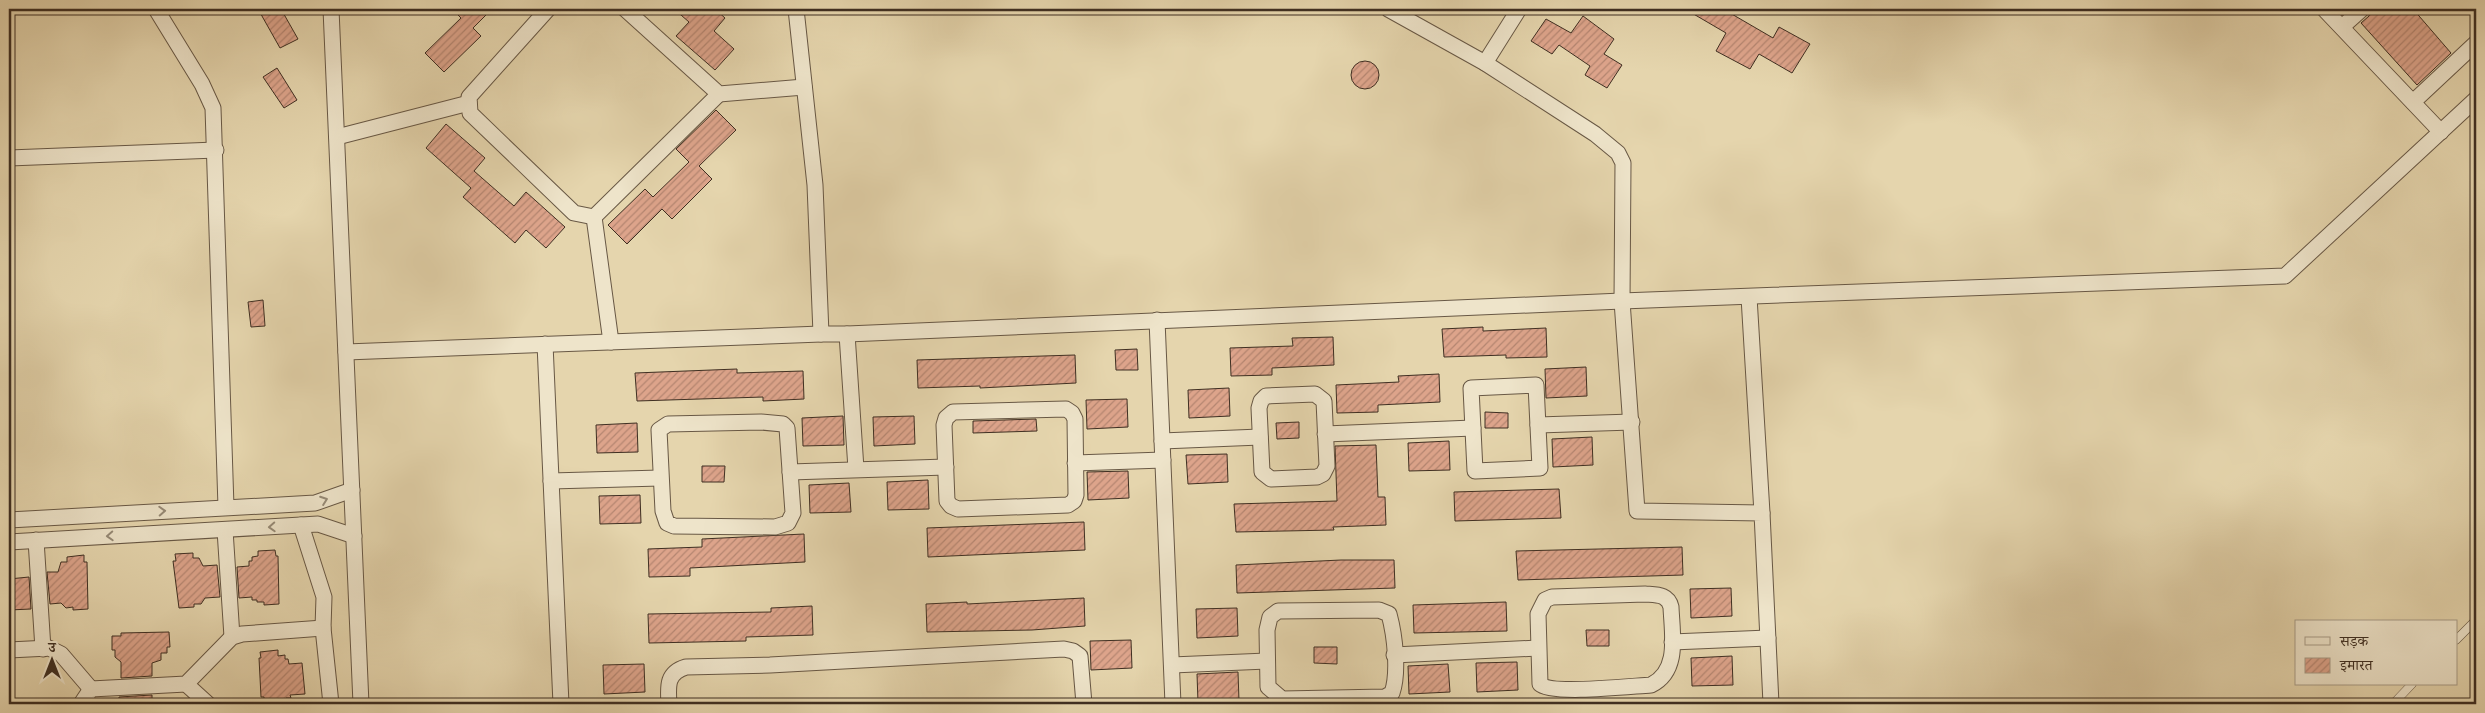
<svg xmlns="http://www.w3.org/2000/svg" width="2485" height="713" font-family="'Libre Bodoni','Noto Serif Devanagari',serif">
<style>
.building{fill:url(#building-hatch);stroke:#3f2f22}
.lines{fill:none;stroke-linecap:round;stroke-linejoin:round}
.lane-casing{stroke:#685845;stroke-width:9}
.street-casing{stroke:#685845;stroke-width:17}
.lane{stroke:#eee4ca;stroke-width:8}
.street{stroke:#eee4ca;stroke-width:15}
.oneway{stroke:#968a76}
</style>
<defs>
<pattern id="building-hatch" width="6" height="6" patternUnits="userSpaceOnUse" patternTransform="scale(1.25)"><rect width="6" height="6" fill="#dda48b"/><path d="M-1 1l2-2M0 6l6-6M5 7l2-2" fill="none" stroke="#b58671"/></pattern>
</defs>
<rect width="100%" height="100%" fill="#e5d5ad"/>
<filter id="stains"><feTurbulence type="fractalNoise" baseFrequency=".004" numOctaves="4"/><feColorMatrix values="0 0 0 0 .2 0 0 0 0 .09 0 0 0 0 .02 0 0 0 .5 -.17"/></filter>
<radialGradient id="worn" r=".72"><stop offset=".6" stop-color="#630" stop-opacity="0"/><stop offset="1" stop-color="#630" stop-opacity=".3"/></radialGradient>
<!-- building -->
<g class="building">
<path d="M258,9h23l17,30 -18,9z"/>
<path d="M452,9h40l-19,19 8,8 -37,36 -19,-19 36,-35z"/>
<path d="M674,9h41l10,9 -11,13 20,18 -19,21 -39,-34 13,-14z"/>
<path d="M1685,9h47l-2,4 43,25 6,-11 31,17 -18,29 -33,-19 -9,15 -34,-18 10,-18z"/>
<path d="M2371,9h42l38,44 -34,32 -56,-62 8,-7z"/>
<path d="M1583,16l31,23 -10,15 18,11 -15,23 -22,-13 5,-9 -31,-21 -7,9 -21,-13 15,-22 25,14z"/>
<circle cx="1365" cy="75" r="14"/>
<path d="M277,68l20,32 -13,8 -21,-31z"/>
<path d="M716,110l20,20 -37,36 13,13 -40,40 -10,-10 -35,35 -19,-19 37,-36 8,8 36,-35 -13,-13z"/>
<path d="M446,124l39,34 -11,13 40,35 12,-14 39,35 -19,21 -20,-18 -11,13 -52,-46 8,-9 -45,-40z"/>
<path d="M263,300l2,26 -14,1 -3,-25z"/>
<path d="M1483,327v4l63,-3 1,29 -41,1v-3l-62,2 -2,-28z"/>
<path d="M1333,337l1,28 -62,3v7l-41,1 -1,-28 63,-2 -1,-8z"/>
<path d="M1137,349l1,21h-22l-1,-20z"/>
<path d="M1075,355l1,28 -96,5v-2l-62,2 -1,-28z"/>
<path d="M1586,367l1,29 -41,2 -1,-29z"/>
<path d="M737,369v4l66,-2 1,28 -41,2v-4l-126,4 -2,-28z"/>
<path d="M1439,374l1,28 -62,3v7l-41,1 -1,-28 63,-3 -1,-6z"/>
<path d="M1229,388l1,28 -41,2 -1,-28z"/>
<path d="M1127,399l1,28 -41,2 -1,-29z"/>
<path d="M1485,412l23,1v15h-23z"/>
<path d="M843,416l1,29 -41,1 -1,-28z"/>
<path d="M914,416l1,28 -41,2 -1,-29z"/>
<path d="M1036,419l1,12 -64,2v-12z"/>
<path d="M1299,422v16l-22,1 -1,-16z"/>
<path d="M637,423l1,29 -41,1 -1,-28z"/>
<path d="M1592,437l1,28 -40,2 -1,-28z"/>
<path d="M1449,441l1,29 -41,1 -1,-28z"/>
<path d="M1376,445l2,52h7l1,28 -53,2 1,3 -98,2 -2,-28 103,-3 -2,-55z"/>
<path d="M1227,454l1,28 -40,2 -2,-29z"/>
<path d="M702,466h23l-1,16h-22z"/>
<path d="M1128,471l1,27 -41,2 -1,-28z"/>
<path d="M928,480l1,29 -41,1 -1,-28z"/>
<path d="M849,483l2,29 -41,1 -1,-28z"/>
<path d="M1559,489l2,29 -106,3 -1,-29z"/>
<path d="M640,495l1,28 -41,1 -1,-28z"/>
<path d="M1084,522l1,28 -157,7 -1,-29z"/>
<path d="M804,534l1,28 -115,6v8l-41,1 -1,-28 54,-2v-8z"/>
<path d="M1682,547l1,28 -165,5 -2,-29z"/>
<path d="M275,550l1,6h2l1,48 -15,1v-3h-7v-2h-5v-3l-13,1 -2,-31 12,-1v-5h3v-4l6,-1v-5z"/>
<path d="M193,553v5h6l4,8 14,-1 3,32 -15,1 -4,6h-7v3l-15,1 -6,-47h3l-1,-7z"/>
<path d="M84,555v7h3l1,47 -15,1v-3l-7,1 -5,-5 -11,1 -3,-32h11l3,-10h6v-5z"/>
<path d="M1341,560h53l1,28 -158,5 -1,-28z"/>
<path d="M29,577l2,32 -22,1v-31z"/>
<path d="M1731,588l1,28 -41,2 -1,-29z"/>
<path d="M1084,598l1,28 -53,4 -105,2 -1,-28 41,-2v2z"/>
<path d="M1506,602l1,29 -93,2 -1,-28z"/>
<path d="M812,606l1,29 -67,2v4l-97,2 -1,-29 123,-2v-4z"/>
<path d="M1237,608l1,28 -41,2 -1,-29z"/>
<path d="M1586,630h23v16h-22z"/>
<path d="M169,632l1,15h-3v6h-6v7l-9,3v13l-31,2v-16l-6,-5v-7h-3v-14h9v-3z"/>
<path d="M1131,640l1,28 -41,2 -1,-29z"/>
<path d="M1314,647h23v17l-23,-1z"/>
<path d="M278,650v6l7,-1v4h3l1,5 13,-1 3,31 -15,1 1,3h-5v3l-7,1v2h-15v-7h-3l-2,-39h2l-1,-6z"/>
<path d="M1732,656l1,29 -41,1 -1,-28z"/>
<path d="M1517,662l1,28 -41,2 -1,-29z"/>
<path d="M644,664l1,28 -41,2 -1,-29z"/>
<path d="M1448,664l2,28 -41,2 -1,-28z"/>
<path d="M1238,672l1,29 -41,1 -1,-28z"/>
<path d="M152,695v9h-33v-7z"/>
</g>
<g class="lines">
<!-- lane casing -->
<g class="lane-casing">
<g id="lane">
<path d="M2456,640l20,-20"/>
<path d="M2393,704l19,-20"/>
</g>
</g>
<!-- street casing -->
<g class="street-casing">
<g id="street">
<path d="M156,9l46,75 11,24 13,399"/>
<path d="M331,9l30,695"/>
<path d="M548,9l-79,88 1,16 104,100 20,4 125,-123"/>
<path d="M625,9l94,85 85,-7"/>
<path d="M796,9l19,176 6,149"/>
<path d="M1388,9l97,54 110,71 23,19 5,10 -1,138 15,210 125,2 9,191"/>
<path d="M2324,9l117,123"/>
<path d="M2342,27l20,-18"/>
<path d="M1485,63l34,-54"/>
<path d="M2413,102l63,-59"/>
<path d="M337,137l132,-34"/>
<path d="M9,158l207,-8"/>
<path d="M594,217l17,125"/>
<path d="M1749,297l13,216"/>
<path d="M1157,320l16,384"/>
<path d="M847,334l9,135"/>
<path d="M545,344l16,360"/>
<path d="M346,352l475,-18h26l775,-33 663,-25 191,-177"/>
<path d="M1536,385l4,83 -65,3 -4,-83z"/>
<path d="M1315,394l9,7 3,65 -4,8 -6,3 -46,2 -9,-7 -3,-64 2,-7 5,-5z"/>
<path d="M1066,409l6,4 3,6 1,76 -2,6 -6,4 -110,4 -7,-3 -4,-5 -3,-76 2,-7 7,-6z"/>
<path d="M761,422l22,2 4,4 6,85 -5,10 -13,4 -101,-1 -7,-3 -4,-12 -4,-81 9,-6z"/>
<path d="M1538,425l94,-3"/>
<path d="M1325,434l148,-6"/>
<path d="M1162,441l98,-4"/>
<path d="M1075,463l88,-3"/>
<path d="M790,472l156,-5"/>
<path d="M551,481l109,-3"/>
<path d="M9,520l306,-17 37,-13"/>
<path d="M301,525l23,72 -1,31 8,76"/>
<path d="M225,530l7,107"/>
<path d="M36,540l7,109"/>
<path d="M9,542l309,-18 36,12"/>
<path d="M1645,594c12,1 23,0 26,13 1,27 9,64 -20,78 -19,1 -100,10 -111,-1l-2,-70 7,-14 7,-3z"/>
<path d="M1379,610l10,4c6,22 10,59 3,79l-7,4 -103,2 -14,-12 -1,-57 3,-13 8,-6z"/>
<path d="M1672,642l96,-4"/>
<path d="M9,650l40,-2 12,6 30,35"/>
<path d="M1394,655l144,-7"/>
<path d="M1172,665l95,-4"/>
<path d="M186,684l22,20"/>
<path d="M81,704l10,-15 95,-5 46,-47 10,-3 81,-6"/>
<path d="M669,704c-1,-17 -3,-31 17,-37l84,-2 294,-16 9,2 7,5 4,48"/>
</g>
</g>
<!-- lane -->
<use href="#lane" class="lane"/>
<!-- street -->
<use href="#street" class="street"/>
</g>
<!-- one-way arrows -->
<defs><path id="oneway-chevron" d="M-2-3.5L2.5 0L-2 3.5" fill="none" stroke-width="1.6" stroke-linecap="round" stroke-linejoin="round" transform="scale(1.25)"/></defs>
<g class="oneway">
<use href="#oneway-chevron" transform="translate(324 500) rotate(-20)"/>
<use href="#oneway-chevron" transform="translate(162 511) rotate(-3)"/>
<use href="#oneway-chevron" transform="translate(272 527) rotate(177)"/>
<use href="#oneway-chevron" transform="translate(110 536) rotate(177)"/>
</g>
<!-- margin -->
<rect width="2485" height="713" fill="none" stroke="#e5d5ad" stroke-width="30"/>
<rect x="10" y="10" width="2465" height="693" fill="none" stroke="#3f2f22" stroke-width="2.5"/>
<rect x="15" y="15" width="2455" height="683" fill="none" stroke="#3f2f22"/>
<!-- legend -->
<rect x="2295" y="620" width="162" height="65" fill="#eee4ca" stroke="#a89c87"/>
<rect x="2305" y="637" width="25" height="8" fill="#eee4ca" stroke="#a89c87"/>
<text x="2340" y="646" font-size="15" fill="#3f2f22">सड़क</text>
<rect x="2305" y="658" width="25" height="15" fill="url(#building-hatch)" stroke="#a89c87"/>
<text x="2340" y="670" font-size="15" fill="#3f2f22">इमारत</text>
<!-- north arrow -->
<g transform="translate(52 660)" stroke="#eee4ca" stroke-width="4" paint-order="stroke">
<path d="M0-4L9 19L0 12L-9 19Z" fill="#3f2f22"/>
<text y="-8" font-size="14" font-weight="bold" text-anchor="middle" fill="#3f2f22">उ</text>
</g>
<rect width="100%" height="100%" filter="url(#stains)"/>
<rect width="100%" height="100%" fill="url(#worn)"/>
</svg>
